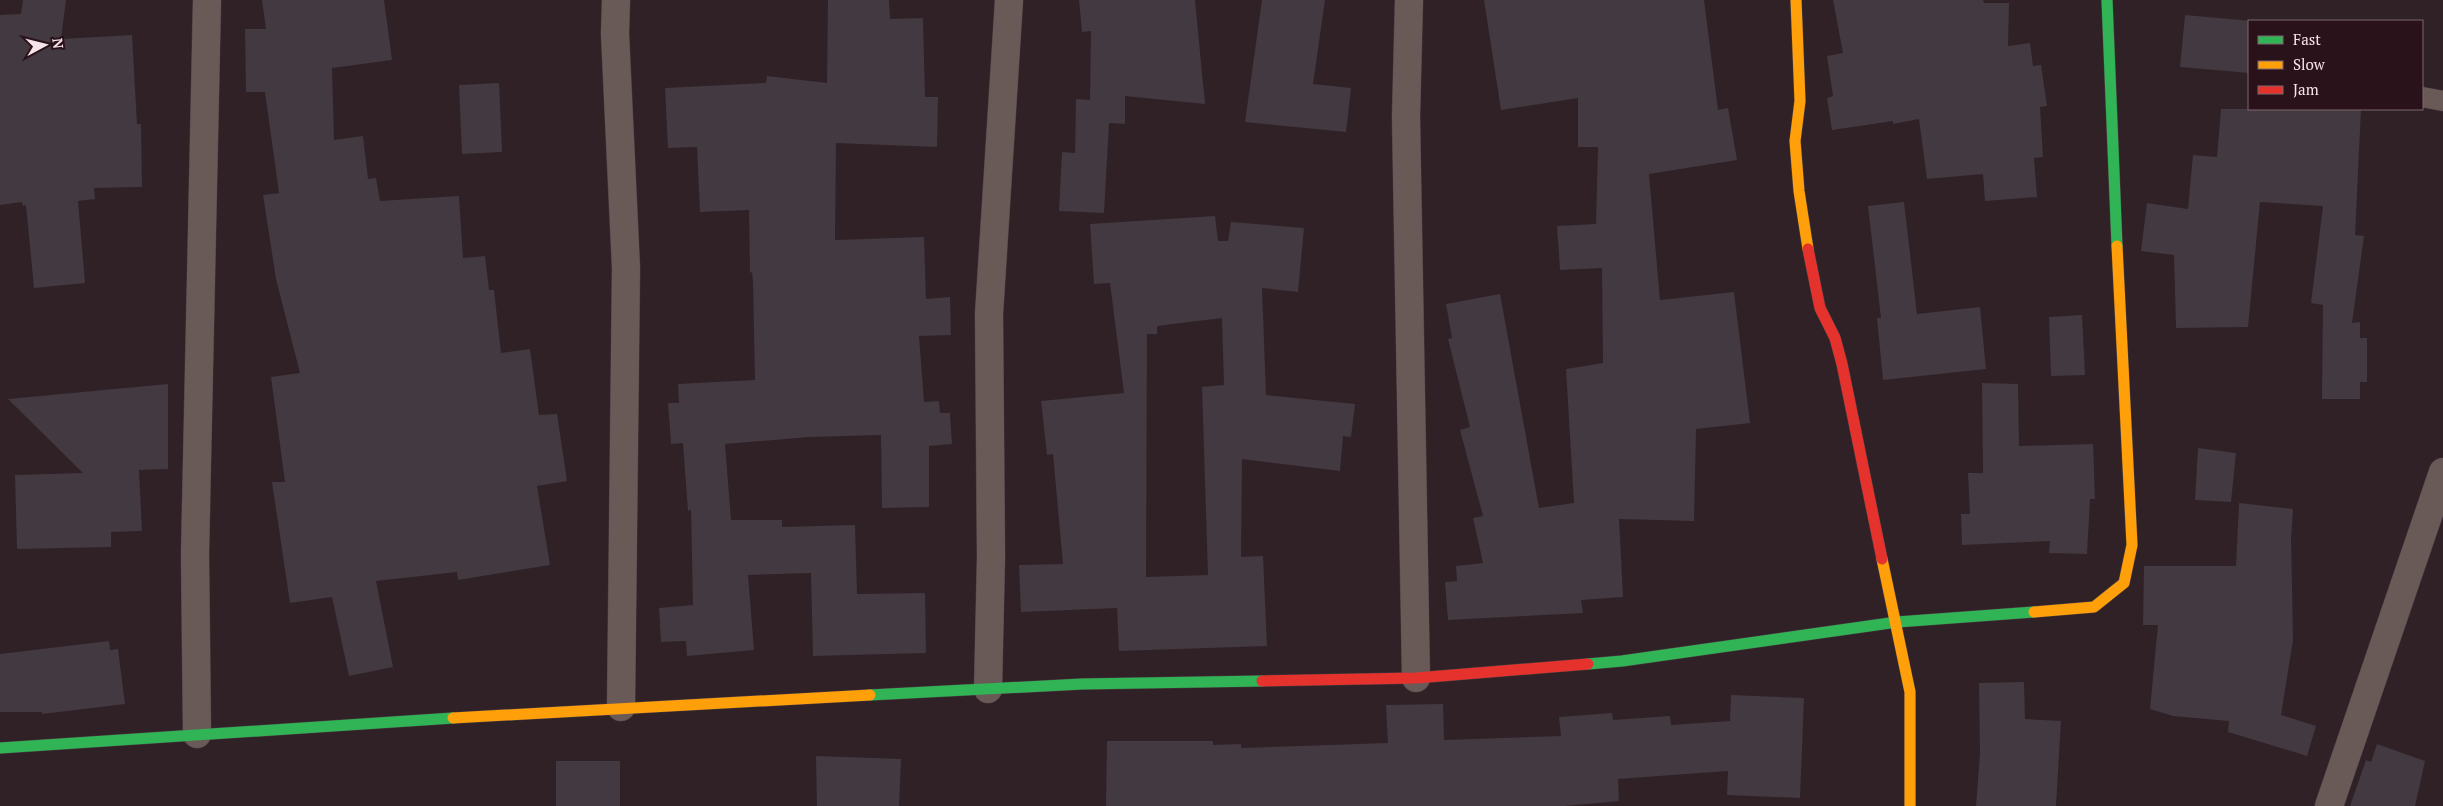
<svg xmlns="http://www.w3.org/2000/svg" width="2443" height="806" font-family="'PT Serif',serif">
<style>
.building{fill:#433940;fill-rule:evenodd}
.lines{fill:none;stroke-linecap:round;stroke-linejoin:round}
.lane-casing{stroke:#4a3d42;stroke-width:21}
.street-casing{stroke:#4a3d42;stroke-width:29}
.fast-casing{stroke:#4a3d42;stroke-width:12}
.slow-casing{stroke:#4a3d42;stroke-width:12}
.jam-casing{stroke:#4a3d42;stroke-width:12}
.lane{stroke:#695a57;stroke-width:20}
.street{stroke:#695a57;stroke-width:28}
.fast{stroke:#30b455;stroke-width:11}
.slow{stroke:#ff9f0a;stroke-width:11}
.jam{stroke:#e5322d;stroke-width:11}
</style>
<rect width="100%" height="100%" fill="#2f2126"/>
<!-- building -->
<g class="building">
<path d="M23,0h43l-5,39 71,-4 5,89h4l1,63 -48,1 1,11 -17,2 7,82 -51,5 -8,-83 -3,1 -1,-4 -22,3v-190l21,-1z"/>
<path d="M262,0h122l8,60 -60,8 2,72 29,-4 5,43 8,-1 4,23 79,-5 4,62 22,-2 4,34h5l7,63 29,-4 9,66 18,-1 10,67 -30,5 13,79 -92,15 -1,-8 -81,9 17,86 -44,9 -17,-79 -42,6 -18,-121h13l-14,-105 29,-4 -24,-94 -13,-84 16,-2 -14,-101h-19l-1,-63h21z"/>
<path d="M828,0h61l1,19 33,-1 2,79h13l-1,50 -101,-4 -1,91v6l89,-3 2,62 24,-2 1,38 -32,1 5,66 15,-1 1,12h10l2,31 -23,2v61l-47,1 -1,-73 -72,2 -84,7 6,76h51v7l73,-2 2,69 68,-1 1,60 -113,3 -2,-83 -63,2 6,75 -67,6 -1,-15 -25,1 -2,-34 34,-3 -2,-95 -3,1 -5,-68 -12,1 -3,-41h11l-1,-19 77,-4 -2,-99 -1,-9 -2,1 -1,-63 -49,2 -3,-65 -29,1 -3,-60 101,-5 1,-7 60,7z"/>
<path d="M1079,0h116l10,104 -80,-8v28l-16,-1 -5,90 -45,-2 3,-59 13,1 1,-54 14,1 1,-69 -9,1z"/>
<path d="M1262,0h63l-12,84 38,4 -5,44 -101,-10z"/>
<path d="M1484,0h220l14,110 10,-2 9,52 -88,14 11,126 74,-8 16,131 -54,6 -2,92 -75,-2 4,78 -42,3 2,13 -135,7 -3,-38 12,-1 -1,-15 27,-3 -10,-45 10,-2 -23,-86 10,-3 -22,-88 4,-1 -6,-34 54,-10 39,214 35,-5 -8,-134 37,-6 -1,-95 -42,2 -3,-44 39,-2 2,-77h-20v-49l-77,12z"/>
<path d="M1833,0h150l1,3h25l-1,43 22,-3 3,23 8,-1 6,41 -7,1 3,50 -9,1 3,39 -52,4 -2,-27 -56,5 -8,-60 -26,5v-3l-61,9 -5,-32 6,-2 -6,-40 16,-3z"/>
<path d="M2185,15l67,6h-3v52l-69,-6z"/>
<path d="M499,83l3,69 -40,2 -3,-69z"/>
<path d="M2221,109h140l-6,126 9,1 -12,87 8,-1v16h7v44h-7v17h-38l1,-94 -12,-2 12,-97 -63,-4 -12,125 -72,1 -2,-73 -33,-4 6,-48 41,6 5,-54 24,2z"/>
<path d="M1904,202l13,112 63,-7 6,62 -103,11 -6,-62h4l-13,-112z"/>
<path d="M1215,216l3,25h10l3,-19 73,6 -6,64 -36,-4 4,107 89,9 -4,33 -8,-1 -3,35 -98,-12 -1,98 22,-1 4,90 -148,5 -2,-43 -96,4 -2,-47 44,-1 -10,-110 -6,1 -6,-54 83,-8 -14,-110 -16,1 -4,-60zM1222,318l2,67 -22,2 6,188 -62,2 1,-243h10v-8z"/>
<path d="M2082,315l3,60 -34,1 -2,-59z"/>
<path d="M1982,383l36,1 1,62 74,-2 2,55h-5l-3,55 -38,-1 1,-12 -88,4 -1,-31h9l-2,-41h15z"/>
<path d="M168,384v85l-29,1 3,61 -31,1v15l-94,2 -2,-74 68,-2 -75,-74z"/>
<path d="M2198,448l38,5 -5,49 -36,-2z"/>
<path d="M2239,503l54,6 -2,30 2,101 -12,75 35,11 -9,30 -79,-24 1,-11 -56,-5 -23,-7 8,-84h-15l1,-59h92z"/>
<path d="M109,641l1,9 8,-1 7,55 -83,10v-2h-42v-58z"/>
<path d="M2024,682l1,37 36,2 -5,85h-80l4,-52 -1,-71z"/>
<path d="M1731,695l73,3 -4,100 -73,-3 1,-24 -110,8 1,22 -54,5h-459l1,-65h106v4l28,-1v4l147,-5 -2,-38 57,-1 1,36 117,-4 -2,-19 53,-4 1,7 57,-4 1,9 59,-4z"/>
<path d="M2377,744l48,17 -10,45h-65l16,-46 5,2z"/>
<path d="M816,756l85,3 -2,47h-82z"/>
<rect x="556" y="761" width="64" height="45"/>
</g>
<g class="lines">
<!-- lane casing -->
<g class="lane-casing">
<path id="lane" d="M2422,97l21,4"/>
</g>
<!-- street casing -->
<g class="street-casing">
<g id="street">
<path d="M616,0l-1,34 11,234 -5,439"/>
<path d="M1409,0l-3,117 10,561"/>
<path d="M988,689l3,-132 -2,-243 20,-314"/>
<path d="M197,734l-2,-180 12,-554"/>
<path d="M2329,806l114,-334"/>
</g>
</g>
<!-- fast casing -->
<g class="fast-casing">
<g id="fast">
<path d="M2107,0l10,246"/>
<path d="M1588,664l34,-3 275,-39 137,-10"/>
<path d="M870,695l212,-11 180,-3"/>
<path d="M0,748l453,-30"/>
</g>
</g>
<!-- slow casing -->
<g class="slow-casing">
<g id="slow">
<path d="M1796,0l4,101 -5,40 4,50 9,58"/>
<path d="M1882,559l28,133v114"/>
<path d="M2034,612l60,-5 30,-24 8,-38 -15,-299"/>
<path d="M453,718l417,-23"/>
</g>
</g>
<!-- jam casing -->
<g class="jam-casing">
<g id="jam">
<path d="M1808,249l12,59 15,30 7,26 40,195"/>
<path d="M1262,681l154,-3 172,-14"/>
</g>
</g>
<!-- lane -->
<use href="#lane" class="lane"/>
<!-- street -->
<use href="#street" class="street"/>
<!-- fast -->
<use href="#fast" class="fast"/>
<!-- slow -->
<use href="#slow" class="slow"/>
<!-- jam -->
<use href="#jam" class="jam"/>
</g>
<!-- legend -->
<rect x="2248" y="20" width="175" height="90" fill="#2a121b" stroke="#7c666d"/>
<rect x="2258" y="36" width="25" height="8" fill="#30b455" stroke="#7c666d"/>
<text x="2293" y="45" font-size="15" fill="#f6e4e9">Fast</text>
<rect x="2258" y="61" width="25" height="8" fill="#ff9f0a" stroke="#7c666d"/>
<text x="2293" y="70" font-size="15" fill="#f6e4e9">Slow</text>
<rect x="2258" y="86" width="25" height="8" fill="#e5322d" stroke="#7c666d"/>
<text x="2293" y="95" font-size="15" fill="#f6e4e9">Jam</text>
<!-- north arrow -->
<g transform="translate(45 45) rotate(83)" stroke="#2a121b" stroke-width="4" paint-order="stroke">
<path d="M0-4L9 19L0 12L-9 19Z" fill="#f6e4e9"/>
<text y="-8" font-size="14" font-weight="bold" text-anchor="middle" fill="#f6e4e9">N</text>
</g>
</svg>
